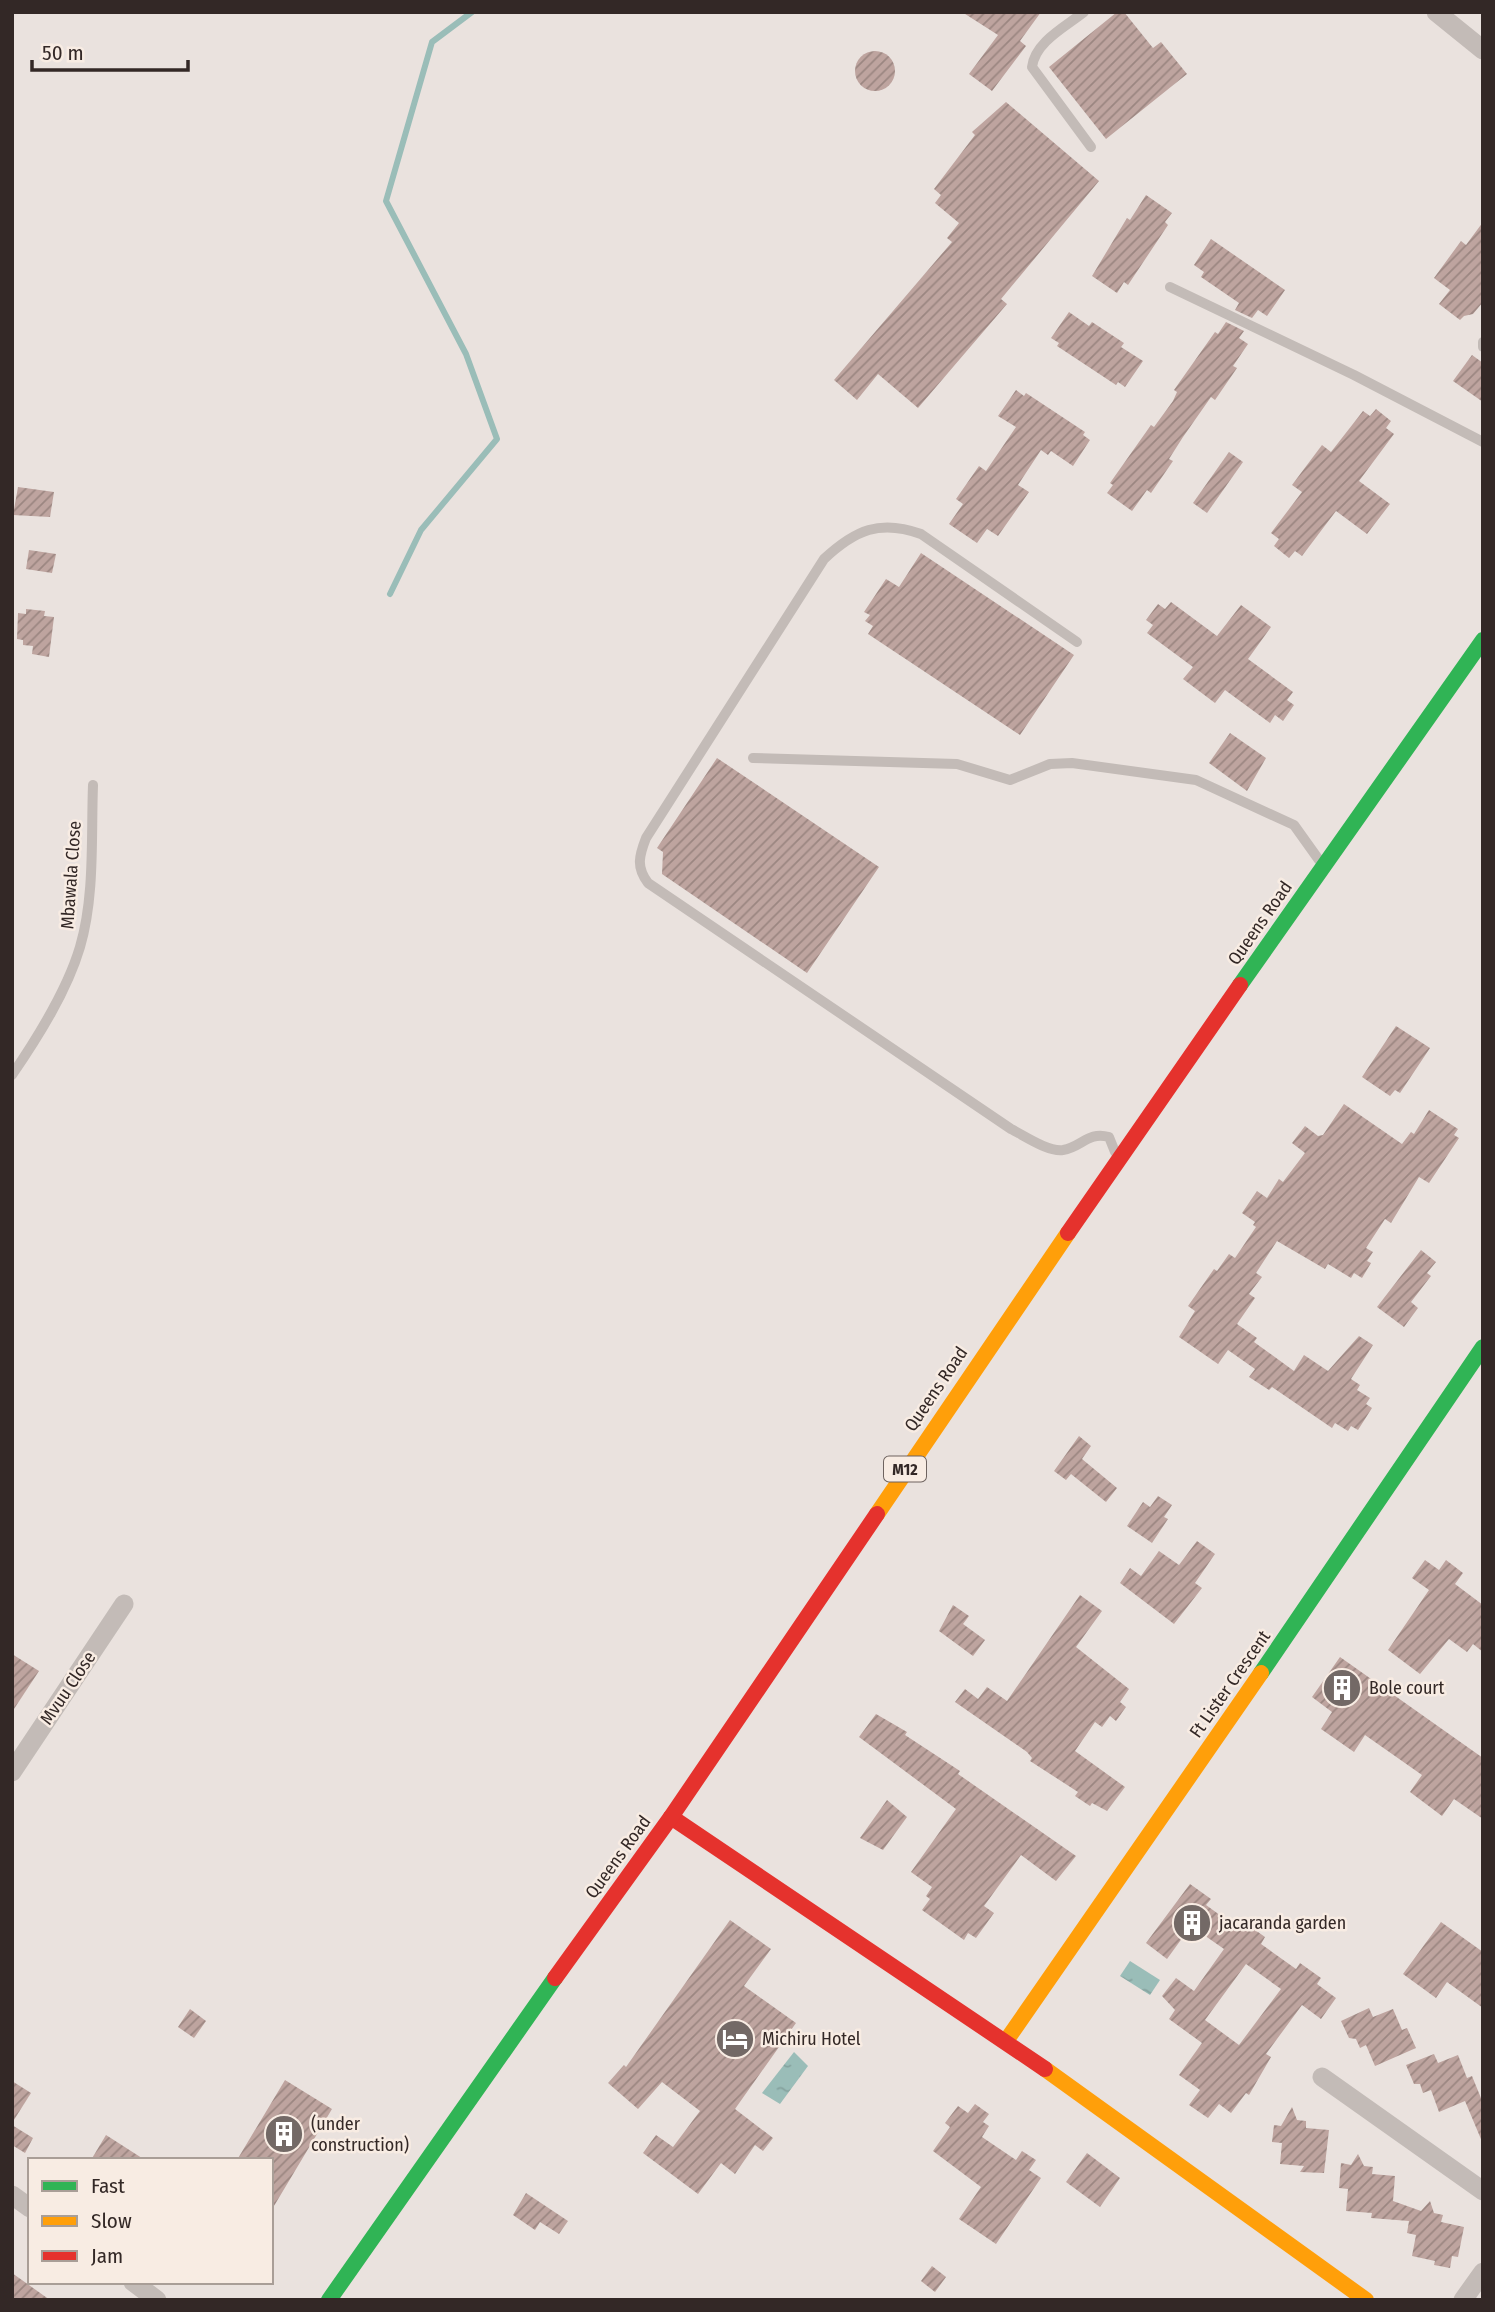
<svg xmlns="http://www.w3.org/2000/svg" width="1495" height="2312" font-family="'Fira Sans Condensed',sans-serif">
<style>
.water{fill:url(#water-ripples)}
.lines{fill:none;stroke-linecap:round;stroke-linejoin:round}
.stream{stroke:#9abdb8;stroke-width:6}
.building{fill:url(#building-hatch);fill-rule:evenodd}
.lane{stroke:#c3bbb7;stroke-width:10}
.street{stroke:#c3bbb7;stroke-width:19}
.fast{stroke:#30b455;stroke-width:16}
.slow{stroke:#ff9f0a;stroke-width:16}
.jam{stroke:#e5322d;stroke-width:16}
.labels{text-anchor:middle;dominant-baseline:central;stroke-width:5;stroke-linejoin:round;paint-order:stroke}
.shield{fill:#f8ece3;stroke:#6e635f;stroke-width:2}
.shield-label{font-size:16px;font-weight:bold;fill:#332826}
.street-label{font-size:18px;fill:#332826;stroke:#f8ece3}
.poi-label{font-size:18px;fill:#332826;stroke:#f8ece3;text-anchor:start}
</style>
<defs>
<pattern id="water-ripples" width="26" height="14" patternUnits="userSpaceOnUse" patternTransform="scale(1.75)"><rect width="26" height="14" fill="#9abdb8"/><path d="M2 4q2-2 4 0t4 0M15 11q2-2 4 0t4 0" fill="none" stroke="#85a29e"/></pattern>
<pattern id="building-hatch" width="6" height="6" patternUnits="userSpaceOnUse" patternTransform="scale(1.75)"><rect width="6" height="6" fill="#bea49f"/><path d="M-1 1l2-2M0 6l6-6M5 7l2-2" fill="none" stroke="#9b8681"/></pattern>
</defs>
<rect width="100%" height="100%" fill="#eae2de"/>
<!-- water -->
<g class="water">
<path d="M1130,1961l30,19 -10,15 -30,-19z"/>
<path d="M794,2052l14,14 -28,38 -18,-11z"/>
</g>
<g class="lines">
<!-- stream -->
<path class="stream" d="M390,594l31,-64 76,-91 -31,-85 -80,-153 46,-159 40,-30"/>
</g>
<!-- building -->
<g class="building">
<path d="M962,12h79l-21,29 6,5 -34,45 -23,-17 29,-39z"/>
<path d="M1117,12h7l29,36 8,-6 26,32 -81,65 -57,-72z"/>
<circle cx="875" cy="71" r="20"/>
<path d="M1006,102l93,79 -98,118 6,5 -89,104 -40,-34 -21,26 -23,-20 118,-138 -5,-4 12,-15 -24,-20 6,-8 -7,-6 41,-54 -3,-3z"/>
<path d="M1146,195l26,18 -7,9 3,3 -40,60 -4,-3 -7,11 -25,-17 35,-58 3,2z"/>
<path d="M1483,222v80l-10,12 -9,2 -4,4 -21,-16 11,-14 -16,-12 27,-37 5,4z"/>
<path d="M1211,239l74,51 -18,26 -9,-6 -6,8 -17,-8 4,-7 -38,-26 3,-5 -10,-7z"/>
<path d="M1069,312l20,14 3,-4 32,21 -3,4 22,14 -18,26 -7,-5 -2,3 -59,-39 2,-3 -8,-5z"/>
<path d="M1226,322l18,9 -5,7 9,6 -15,22 4,2 -22,32 -4,-3 -28,40 -14,22 4,2 -22,32 -4,-3 -15,21 -25,-18 6,-8 -3,-2 41,-58 3,2 19,-26 4,-9 -3,-2 41,-58 3,2z"/>
<path d="M1472,355l11,8v39l-30,-21z"/>
<path d="M1016,390l8,6 2,-3 59,39 -2,3 7,5 -17,26 -22,-15 -3,4 -7,-5 -23,35 11,7 -31,44 -11,-7 -10,14 -28,-19 14,-20 -7,-5 23,-33 7,5 30,-44 -18,-11z"/>
<path d="M1376,409l15,12 -5,7 8,6 -35,47 31,23 -23,30 -31,-23 -34,45 -7,-5 -6,7 -15,-12 5,-7 -8,-6 31,-41 -10,-7 30,-40 9,7 32,-41 7,5z"/>
<path d="M1229,452l14,10 -36,51 -14,-10z"/>
<path d="M18,487l36,5 -4,25 -37,-2z"/>
<path d="M29,550l27,4 -4,19 -26,-4z"/>
<path d="M921,553l153,102 -54,80 -152,-101 5,-8 -8,-5 5,-6 -6,-3 22,-33 13,8z"/>
<path d="M1171,602l46,34 24,-31 30,22 -23,32 45,33 -6,8 7,5 -11,16 -8,-6 -5,8 -45,-33 -10,13 -32,-24 10,-12 -46,-34 6,-8 -7,-5 12,-16 7,5z"/>
<path d="M26,609l19,2 -1,5 10,1 -5,40 -17,-3 1,-8 -10,-1v-5l-6,-1 1,-26 8,1z"/>
<path d="M1230,733l36,25 -19,33 -38,-28z"/>
<path d="M717,758l162,109 -72,106 -145,-99 1,-22 -6,-4z"/>
<path d="M1396,1026l34,22 -30,45 -5,-3 -5,6 -28,-19z"/>
<path d="M1344,1104l58,40 9,-12 3,2 15,-24 29,19 -4,6 5,3 -30,45 -10,-6 -28,46 -6,-4 -19,29 7,4 -6,9 4,2 -9,15 -8,-5 -3,5 -23,-14 -3,5 -48,-28 -21,32 6,4 -13,17 6,4 -18,26 20,14 -3,4 40,29 10,-16 24,16 31,-35 14,9 -22,34 9,6 -3,5 13,8 -4,6 6,4 -14,22 -7,-4 -3,5 -13,-8 -3,5 -60,-41 -3,3 -20,-13 6,-8 -27,-19 -10,14 -39,-27 16,-26 -7,-5 26,-37 3,2 12,-17 6,4 21,-31 -3,-2 2,-3 -13,-9 15,-22 10,7 12,-19 4,3 22,-29 -13,-10 13,-17 13,10 5,-1z"/>
<path d="M1421,1250l15,12 -9,11 4,3 -20,26 7,6 -14,19 -27,-20z"/>
<path d="M1079,1436l12,10 -9,13 35,29 -11,14 -35,-28 -5,6 -12,-9z"/>
<path d="M1158,1496l14,9 -8,12 4,2 -16,24 -25,-17 16,-24 7,5z"/>
<path d="M1197,1541l18,13 -20,29 7,5 -28,36 -54,-41 10,-15 11,8 18,-25 20,14z"/>
<path d="M1425,1560l14,10 7,-10 17,13 -8,11 28,21v47l-10,-8 -6,8 -18,-13 -29,35 -32,-24 41,-60 -17,-12z"/>
<path d="M1080,1595l22,16 -26,36 53,42 -9,13 6,5 -10,14 -6,-5 -8,11 -7,-5 -20,29 50,36 -18,24 -15,-8 -2,3 -15,-10 3,-4 -48,-31 2,-3 -5,-6 -72,-50 10,-13 13,10 9,-12 20,14z"/>
<path d="M953,1605l16,11 -6,8 22,16 -12,16 -34,-25z"/>
<path d="M12,1654l27,17 -27,41z"/>
<path d="M1340,1657l143,101v61l-29,-20 -12,17 -32,-24 12,-17 -57,-40 -11,17 -33,-23 11,-17 -20,-15z"/>
<path d="M876,1714l31,18 -2,3 55,36 -2,3 118,82 -20,25 -35,-26 -37,51 10,7 -18,25 -8,-5 -4,7 -42,-30 8,-11 -4,-3 6,-9 -21,-15 45,-63 -97,-72z"/>
<path d="M887,1800l20,17 -24,33 -23,-12z"/>
<path d="M1190,1884l21,15 -5,6 33,24 5,-7 21,15 -4,7 35,25 4,-6 21,15 -4,6 19,14 -15,21 -19,-14 -36,49 5,3 -22,38 -3,-2 -15,20 -12,-9 -11,14 -19,-13 11,-15 -21,-15 23,-32 -33,-24 6,-9 -13,-14 14,-18 18,13 30,-42 -33,-23 -24,33 -21,-16zM1246,1964l35,25 -42,56 -34,-25z"/>
<path d="M730,1920l41,29 -27,37 52,37 -61,86 38,29 -10,13 -8,-6 -20,29 -14,-11 -23,31 -55,-41 13,-18 17,12 27,-36 -38,-29 -24,27 -30,-26 16,-18 2,2z"/>
<path d="M1441,1922l42,30v56l-36,-26 -11,16 -33,-24z"/>
<path d="M1369,2008l4,9 20,-8 9,21 5,-2 9,20 -41,18 -9,-21 -6,3 -4,-9 -7,-1 -8,-17z"/>
<path d="M190,2009l16,12 -12,17 -16,-11z"/>
<path d="M1434,2054l4,9 20,-8 9,23 5,-2 11,27v41l-18,-43 -26,11 -8,-22 -8,3 -3,-9h-6l-8,-19z"/>
<path d="M285,2080l47,29 -61,102v-51h-34z"/>
<path d="M12,2081l19,12 -19,30z"/>
<path d="M975,2104l14,10 -6,8 6,4 -7,11 34,23 6,-9 14,9 -7,10 12,8 -45,66 -37,-25 22,-32 -48,-36 17,-24 -5,-4 13,-17 10,7z"/>
<path d="M1292,2107l5,13 9,1v7l23,2 -5,43 -24,-1 4,-6 -24,-2 2,-21 -10,-1 2,-17 7,1z"/>
<path d="M12,2125l21,13 -8,15 -13,-8z"/>
<path d="M106,2135l39,25h-54z"/>
<path d="M1087,2153l33,25 -20,29 -34,-25z"/>
<path d="M1358,2154l6,12 9,1 -1,7 23,2 -2,25 28,10 9,-10 4,12 9,2 -2,7 23,5 -6,30 -6,-1 -2,12 -16,-3 1,-4 -23,-5 4,-21 -9,-2 2,-12 -38,-3 1,-5 -26,-2 2,-22 -9,-1 2,-25 10,2z"/>
<path d="M526,2193l42,28 -9,13 -19,-12 -5,8 -22,-15z"/>
<path d="M932,2266l14,11 -11,15 -14,-11z"/>
<path d="M12,2273l38,27h-38z"/>
</g>
<g class="lines">
<!-- lane -->
<g class="lane">
<path d="M1084,12c-19,15 -49,30 -52,55l59,80"/>
<path d="M1170,287l184,88 129,67"/>
<path d="M1483,342v5"/>
<path d="M1077,642l-156,-108c-41,-15 -66,-4 -97,25l-178,279c-7,18 -10,29 2,45l363,246c14,7 37,23 52,21 19,-3 25,-19 46,-13l6,15"/>
<path d="M753,758l204,6 53,16 40,-16 22,-1 124,17 98,45 25,35"/>
<path d="M12,1075c26,-38 55,-84 68,-128 15,-51 11,-110 13,-162"/>
</g>
<!-- street -->
<g class="street">
<path d="M1436,12l47,38"/>
<path d="M12,1772l112,-168"/>
<path d="M1322,2077l161,114"/>
<path d="M12,2195l18,13"/>
<path d="M133,2282l24,18"/>
<path d="M1463,2300l20,-28"/>
</g>
<!-- fast -->
<g class="fast">
<path d="M1240,985l243,-345"/>
<path d="M1261,1673l222,-326"/>
<path d="M329,2300l226,-322"/>
</g>
<!-- slow -->
<g class="slow">
<path d="M877,1514l191,-281"/>
<path d="M1006,2041l255,-368"/>
<path d="M1045,2069l321,231"/>
</g>
<!-- jam -->
<g class="jam">
<path d="M1068,1233l172,-248"/>
<path d="M671,1817l374,252"/>
<path d="M555,1978l116,-161 206,-303"/>
</g>
</g>
<!-- icons -->
<defs>
<g id="building-disc" transform="scale(2.0125)"><circle r="9.5" fill="#736966" stroke="#f8ece3"/><path d="M-4-6H4V6H1V3H-1V6H-4ZM-2.5-4.3h1.7v1.8h-1.7ZM.8-4.3h1.7v1.8H.8ZM-2.5-1h1.7V.8h-1.7ZM.8-1h1.7V.8H.8Z" fill="#fff"/></g>
<g id="hotel-disc" transform="scale(2.0125)"><circle r="9.5" fill="#736966" stroke="#f8ece3"/><path d="M-6-4.5h1.5V1H6V5H4.5V3h-9V5H-6ZM-4 0a1.8 1.8 0 1 1 3.6 0ZM.5 0V-2.5h3Q6-2.5 6 0Z" fill="#fff"/></g>
</defs>
<g fill-rule="evenodd">
<use href="#building-disc" x="1342" y="1688"/>
<use href="#building-disc" x="1192" y="1923"/>
<use href="#hotel-disc" x="735" y="2039"/>
<use href="#building-disc" x="284" y="2134"/>
</g>
<g class="labels">
<!-- shield labels -->
<rect class="shield" x="884" y="1456.5" width="42" height="25" rx="5"/>
<g class="shield-label">
<text x="905" y="1469">M12</text>
</g>
<!-- street labels -->
<g class="street-label">
<text transform="translate(71 875) rotate(-86)">Mbawala Close</text>
<text transform="translate(1260 923) rotate(-55)">Queens Road</text>
<text transform="translate(936 1389) rotate(-56)">Queens Road</text>
<text transform="translate(1230 1684) rotate(-55)">Ft Lister Crescent</text>
<text transform="translate(68 1688) rotate(-56)">Mvuu Close</text>
<text transform="translate(618 1857) rotate(-54)">Queens Road</text>
</g>
<!-- poi labels -->
<g class="poi-label">
<text x="1369" y="1688">Bole court</text>
<text x="1219" y="1923">jacaranda garden</text>
<text x="762" y="2039">Michiru Hotel</text>
<text x="311" y="2124">(under<tspan x="311" dy="21">construction)</tspan></text>
</g>
</g>
<!-- border -->
<rect width="1495" height="2312" fill="none" stroke="#332826" stroke-width="28"/>
<!-- legend -->
<rect x="28" y="2158" width="245" height="126" fill="#f8ece3" stroke="#a99e97" stroke-width="2"/>
<rect x="42" y="2181" width="35" height="10" fill="#30b455" stroke="#a99e97" stroke-width="2"/>
<text x="91" y="2193" font-size="21" fill="#332826">Fast</text>
<rect x="42" y="2216" width="35" height="10" fill="#ff9f0a" stroke="#a99e97" stroke-width="2"/>
<text x="91" y="2228" font-size="21" fill="#332826">Slow</text>
<rect x="42" y="2251" width="35" height="10" fill="#e5322d" stroke="#a99e97" stroke-width="2"/>
<text x="91" y="2263" font-size="21" fill="#332826">Jam</text>
<!-- scale -->
<path d="M32 60v10h156v-10" fill="none" stroke="#332826" stroke-width="3.5"/>
<text x="42" y="60" font-size="21" fill="#332826" stroke="#f8ece3" stroke-width="5" paint-order="stroke">50 m</text>
</svg>
